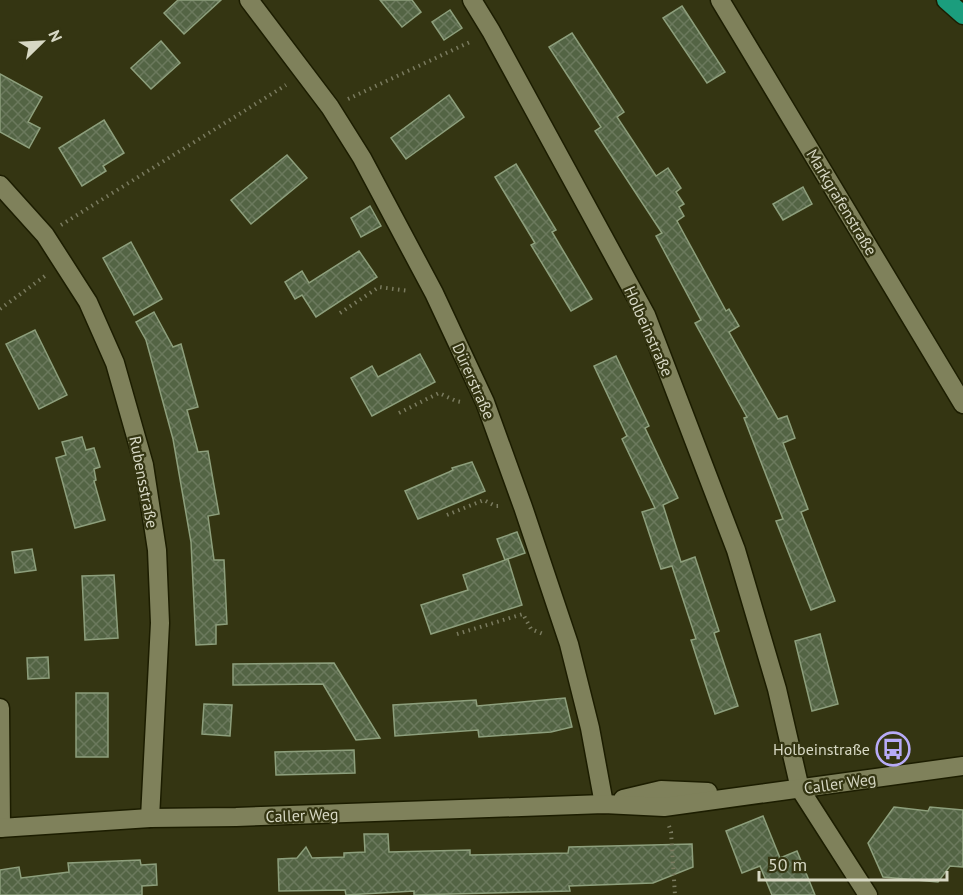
<svg xmlns="http://www.w3.org/2000/svg" width="963" height="895" font-family="'PT Sans',sans-serif">
<style>
.building{fill:url(#building-cross-hatch);stroke:#8d9f7c;stroke-width:1.5}
.lines{fill:none;stroke-linecap:round;stroke-linejoin:round}
.street-casing{stroke:#1c1d00;stroke-width:21}
.highway-casing{stroke:#1c1d00;stroke-width:21}
.path{stroke:#7a7b5f;stroke-width:4;stroke-dasharray:1.5 4.5;stroke-linecap:butt}
.street{stroke:#7f815b;stroke-width:18}
.highway{stroke:#1b9d7d;stroke-width:18}
.labels{text-anchor:middle;dominant-baseline:central;stroke-width:4.5;stroke-linejoin:round;paint-order:stroke}
.street-label{font-size:16px;fill:#d7d8c4;stroke:#343512}
.poi-label{font-size:16px;fill:#d7d8c4;stroke:#343512;text-anchor:end}
</style>
<defs>
<pattern id="building-cross-hatch" width="8" height="8" patternUnits="userSpaceOnUse" patternTransform="scale(1.5)"><rect width="8" height="8" fill="#536444"/><path d="M0 0l8 8M0 8l8-8" fill="none" stroke="#6b795d"/></pattern>
</defs>
<rect width="100%" height="100%" fill="#343512"/>
<!-- building -->
<g class="building">
<path d="M178,0h43l-37,34 -20,-21z"/>
<path d="M380,0h32l9,12 -19,15z"/>
<path d="M682,6l43,66 -18,11 -44,-65z"/>
<path d="M450,10l12,18 -18,12 -12,-18z"/>
<path d="M572,33l52,79 -7,5 39,59 12,-8 13,20 -5,4 8,12 -5,3 5,9 -7,5 49,90 3,-2 10,17 -10,6 49,87 9,-3 8,22 -12,5 25,66 -7,3 34,89 -24,9 -35,-89 7,-2 -39,-101 3,-1 -52,-94 6,-3 -45,-84 6,-3 -67,-102 6,-4 -52,-80z"/>
<path d="M161,41l19,22 -29,26 -20,-21z"/>
<path d="M0,74l42,23 -14,25 12,6 -11,20 -29,-16z"/>
<path d="M449,95l15,22 -58,42 -15,-21z"/>
<path d="M104,120l20,33 -21,13 3,5 -24,15 -23,-38z"/>
<path d="M287,155l20,23 -56,46 -20,-24z"/>
<path d="M516,164l40,66 -4,2 40,67 -21,12 -40,-66 4,-2 -40,-66z"/>
<path d="M803,187l9,17 -29,16 -10,-16z"/>
<path d="M370,206l11,20 -20,11 -10,-19z"/>
<path d="M131,242l31,57 -28,16 -31,-57z"/>
<path d="M359,251l18,26 -61,40 -14,-22 -7,4 -10,-17 17,-11 7,12z"/>
<path d="M154,312l19,35 8,-3 17,63 -11,3 11,42 10,-1 11,63 -11,2 6,44h10l3,64 -11,1v19l-20,1 -5,-103 -18,-103 -27,-99 -10,-18z"/>
<path d="M35,330l32,65 -28,14 -33,-65z"/>
<path d="M420,354l15,28 -63,34 -21,-38 21,-12 6,11z"/>
<path d="M616,356l33,70 -4,2 33,70 -15,7 18,57 14,-5 24,74 -5,2 24,73 -23,8 -24,-74 5,-1 -24,-73 -11,3 -19,-57 13,-4 -33,-69 5,-3 -33,-70z"/>
<path d="M82,437l4,13 8,-2 6,19 -6,2 2,11 -2,1 11,39 -30,8 -19,-70 10,-3 -4,-13z"/>
<path d="M472,462l13,29 -67,28 -13,-28 44,-19 4,-2 -1,-2z"/>
<path d="M517,532l8,21 -20,7 -8,-21z"/>
<path d="M32,549l4,21 -21,3 -3,-21z"/>
<path d="M508,559l14,46 -91,29 -10,-29 47,-15 -5,-15z"/>
<path d="M114,575l4,63 -33,2 -3,-64z"/>
<path d="M820,634l18,70 -26,7 -17,-70z"/>
<path d="M48,657l1,21 -21,1 -1,-21z"/>
<path d="M334,663l46,75 -24,2 -33,-56 -90,1v-21z"/>
<rect x="76" y="693" width="32" height="64"/>
<path d="M565,698l7,29 -21,5 -72,5 -1,-7 -83,6 -2,-31 83,-5 1,6z"/>
<path d="M204,704l28,1 -2,31 -28,-2z"/>
<path d="M354,750l1,23 -79,2 -1,-23z"/>
<path d="M894,807l34,4 2,-4 33,3v57l-13,-1 -12,16 -55,-5 -15,-34z"/>
<path d="M763,816l17,42 17,-7 18,44h-43l-12,-29 -18,7 -16,-42z"/>
<path d="M364,834h24l1,18 81,-2v5l98,-2 1,-6 123,-3 1,23 -40,16 -84,3 1,5 -156,4v-4l-68,4 -1,-5 -66,1 -1,-32 19,-1 9,-11 6,11 32,-1v-4l21,-1z"/>
<path d="M140,860l1,5 15,-1 1,21 -15,1v9h-142v-25l19,-3 2,11 48,-6 -1,-9z"/>
</g>
<g class="lines">
<!-- street casing -->
<g class="street-casing">
<g id="street">
<path d="M249,0l81,107 32,51 72,135 51,109 38,105 46,137 21,84 14,76"/>
<path d="M472,0l19,31 155,284 90,235 41,139 23,100 68,106"/>
<path d="M720,0l243,404"/>
<path d="M0,185l45,50 43,67 27,61 29,102 13,85 3,73 -10,195"/>
<path d="M0,708l1,120"/>
<path d="M623,799l38,-9 47,2"/>
<path d="M0,828l150,-10 86,-1 368,-13 60,3 299,-41"/>
</g>
</g>
<!-- highway casing -->
<g class="highway-casing">
<path id="highway" d="M946,0l17,15"/>
</g>
<!-- path -->
<g class="path">
<path d="M348,99l124,-58"/>
<path d="M61,225l225,-140"/>
<path d="M0,309l45,-33"/>
<path d="M340,313l39,-26 30,4"/>
<path d="M399,413l40,-20 17,8 5,1"/>
<path d="M447,515l37,-15 11,6h6"/>
<path d="M457,634l66,-20 8,15 12,5"/>
<path d="M669,826l2,6 4,63"/>
</g>
<!-- street -->
<use href="#street" class="street"/>
<!-- highway -->
<use href="#highway" class="highway"/>
</g>
<!-- icons -->
<defs>
<g id="bus-ring" transform="scale(1.725)"><circle r="9.5" fill="#343512" stroke="#b7abf8" stroke-width="1.5"/><path d="M-5-6H5V4H4V6H2V4H-2V6H-4V4H-5ZM-3.5-4V0h7V-4ZM-3.5 1.2v1.5H-2V1.2ZM2 1.2v1.5H3.5V1.2Z" fill="#b7abf8"/></g>
</defs>
<g fill-rule="evenodd">
<use href="#bus-ring" x="893" y="749"/>
</g>
<g class="labels">
<!-- street labels -->
<g class="street-label">
<text transform="translate(842 202) rotate(59)">Markgrafenstraße</text>
<text transform="translate(649 331) rotate(66)">Holbeinstraße</text>
<text transform="translate(474 381) rotate(66)">Dürerstraße</text>
<text transform="translate(144 482) rotate(79)">Rubensstraße</text>
<text transform="translate(840 783) rotate(-8)">Caller Weg</text>
<text transform="translate(302 815) rotate(-2)">Caller Weg</text>
</g>
<!-- poi labels -->
<g class="poi-label">
<text x="870" y="749">Holbeinstraße</text>
</g>
</g>
<!-- north arrow -->
<g transform="translate(42 42) rotate(66)" stroke="#343512" stroke-width="4.5" paint-order="stroke">
<path d="M0-4.5L10 22L0 15L-10 22Z" fill="#d7d8c4"/>
<text y="-9" font-size="16" font-weight="bold" text-anchor="middle" fill="#d7d8c4">N</text>
</g>
<!-- scale -->
<path d="M759 871v9h188v-9" fill="none" stroke="#d7d8c4" stroke-width="3"/>
<text x="768" y="871" font-size="18" fill="#d7d8c4" stroke="#343512" stroke-width="4.5" paint-order="stroke">50 m</text>
</svg>
